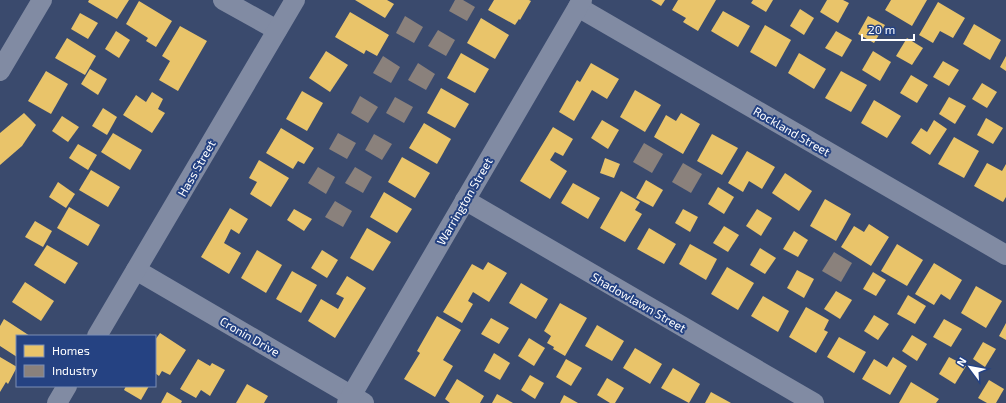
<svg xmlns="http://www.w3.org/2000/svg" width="1006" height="403" font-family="'Exo 2',sans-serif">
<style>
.homes{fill:#e9c46a}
.industry{fill:#8a817c}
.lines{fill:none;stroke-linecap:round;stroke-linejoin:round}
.minor{stroke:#818ba3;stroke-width:20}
.labels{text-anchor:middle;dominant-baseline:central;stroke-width:4;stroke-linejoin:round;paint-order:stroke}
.street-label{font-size:12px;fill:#fff;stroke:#254282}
</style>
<rect width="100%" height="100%" fill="#3a4a6d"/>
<!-- homes -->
<g class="homes">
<path d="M89,0h40l-12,19 -29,-17z"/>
<path d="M355,0h32l7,4 -9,14z"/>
<path d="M494,0h35l2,1 -11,19 -1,-1 -4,6 -27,-15z"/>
<path d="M651,0h14l-4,6z"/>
<path d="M678,0h38l-18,31 -15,-9 3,-4 -14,-8z"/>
<path d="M753,0h20l-7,12 -15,-9z"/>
<path d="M827,0h16l6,3 -11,20 -18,-11z"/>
<path d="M891,0h36l-15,26 -27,-16z"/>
<path d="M139,1l33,20 -16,26 -10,-6 2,-3 -22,-14z"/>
<path d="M938,2l27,16 -12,20 -13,-7 -7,12 -14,-8z"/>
<path d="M800,9l14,9 -10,17 -14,-9z"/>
<path d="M723,11l27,15 -12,21 -27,-16z"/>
<path d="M350,12l39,23 -12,21 -11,-6 -2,4 -29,-17z"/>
<path d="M80,13l18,10 -10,16 -17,-10z"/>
<path d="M868,16l17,9 -11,18 -16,-9z"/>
<path d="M481,18l28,17 -14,24 -28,-16z"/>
<path d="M974,24l27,16 -11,20 -27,-16z"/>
<path d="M765,25l26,15 -15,27 -26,-15z"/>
<path d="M180,26l27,15 -29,50 -19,-11 11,-19 -8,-5z"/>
<path d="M116,31l14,9 -11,18 -14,-9z"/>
<path d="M836,31l16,9 -10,17 -17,-9z"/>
<path d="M67,38l29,18 -11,19 -30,-17z"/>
<path d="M907,38l16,10 -11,17 -16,-9z"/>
<path d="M326,51l22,14 -18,27 -21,-14z"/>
<path d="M873,51l18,11 -11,19 -18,-11z"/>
<path d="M461,53l28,16 -14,24 -28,-15z"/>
<path d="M799,53l27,16 -12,20 -26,-16z"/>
<path d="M1006,56v15l-6,-4z"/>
<path d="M943,61l16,9 -10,16 -16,-9z"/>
<path d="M591,63l28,16 -12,20 -15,-9 -18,31 -15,-9 18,-32 3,2z"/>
<path d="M90,69l17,10 -9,16 -17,-11z"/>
<path d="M46,71l22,13 -17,30 -23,-13z"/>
<path d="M841,71l26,14 -16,27 -26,-14z"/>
<path d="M911,75l17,10 -11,18 -17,-10z"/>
<path d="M982,83l15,9 -10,16 -15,-9z"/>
<path d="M441,88l28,16 -14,24 -28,-15z"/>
<path d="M635,90l26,15 -16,27 -25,-15z"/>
<path d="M302,91l21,12 -16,28 -21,-12z"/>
<path d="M152,92l11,7 -5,10 7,4 -13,20 -29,-18 13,-20 10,7z"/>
<path d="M949,97l17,9 -11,18 -16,-10z"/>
<path d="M874,100l27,16 -14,22 -26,-15z"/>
<path d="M103,108l14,9 -10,18 -15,-9z"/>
<path d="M24,113l12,12 -14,21 -22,19v-32z"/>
<path d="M681,113l19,11 -17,30 -29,-17 12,-22 10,6z"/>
<path d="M62,116l17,11 -11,15 -16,-11z"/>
<path d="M986,118l17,10 -10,16 -16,-9z"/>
<path d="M602,120l17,10 -11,19 -17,-11z"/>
<path d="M934,120l13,9 -17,26 -19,-12 10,-15 6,4z"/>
<path d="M424,123l27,16 -14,25 -28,-16z"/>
<path d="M553,127l20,12 -10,17 -8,-4 -5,8 17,11 -17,28 -30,-18z"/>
<path d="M281,128l33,20 -10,16 -6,-3 -5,8 -27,-16z"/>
<path d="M113,133l29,17 -12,20 -29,-18z"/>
<path d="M712,134l26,14 -16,27 -25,-14z"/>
<path d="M954,137l25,14 -15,27 -26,-14z"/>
<path d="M78,144l19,11 -9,15 -19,-12z"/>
<path d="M747,151l28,16 -13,22 -13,-8 -6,11 -15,-9z"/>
<path d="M402,157l28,16 -15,25 -27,-16z"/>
<path d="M605,158l15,6 -6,14 -14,-5z"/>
<path d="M259,160l30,18 -18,29 -21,-13 7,-12 -8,-4z"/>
<path d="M987,163l15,8 4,-7v33l-3,5 -29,-16z"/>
<path d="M91,170l29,17 -12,20 -29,-17z"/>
<path d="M785,173l27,18 -13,20 -27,-18z"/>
<path d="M646,180l17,10 -10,17 -17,-9z"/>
<path d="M58,182l17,12 -9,14 -17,-11z"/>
<path d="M573,183l27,15 -12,21 -27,-16z"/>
<path d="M718,187l16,10 -10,17 -16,-10z"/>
<path d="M621,191l19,11 -5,8 7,4 -17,28 -25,-14z"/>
<path d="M384,192l28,17 -15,24 -27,-16z"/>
<path d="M825,199l26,15 -15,27 -26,-15z"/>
<path d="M69,207l31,18 -12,21 -31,-18z"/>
<path d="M230,208l18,11 -9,15 -8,-5 -7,14 17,10 -12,21 -28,-17z"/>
<path d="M294,209l18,10 -8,12 -17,-11z"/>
<path d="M683,209l15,8 -8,15 -15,-9z"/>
<path d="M757,209l15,9 -11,18 -15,-10z"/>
<path d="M35,221l17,10 -9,16 -18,-10z"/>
<path d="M869,224l20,13 -18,29 -30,-19 13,-21 10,6z"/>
<path d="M724,226l15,9 -11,17 -15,-9z"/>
<path d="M367,228l24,14 -18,29 -23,-13z"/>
<path d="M649,228l27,16 -12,20 -27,-15z"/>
<path d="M794,231l14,9 -10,17 -15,-8z"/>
<path d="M690,244l27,15 -11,21 -27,-16z"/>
<path d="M897,244l26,16 -16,26 -26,-15z"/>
<path d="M47,245l31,18 -13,21 -31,-19z"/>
<path d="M760,248l16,10 -11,16 -15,-9z"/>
<path d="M257,250l25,15 -16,28 -25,-15z"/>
<path d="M322,250l16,10 -11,18 -16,-10z"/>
<path d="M488,262l19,11 -18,29 -16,-10 -5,9 5,3 -11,19 -19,-11 29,-48 11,6z"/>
<path d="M934,263l28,17 -12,20 -9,-6 -7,11 -19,-11z"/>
<path d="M727,267l27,16 -16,27 -27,-16z"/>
<path d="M797,270l17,9 -10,19 -17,-10z"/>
<path d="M292,271l25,14 -16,28 -25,-14z"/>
<path d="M873,272l13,8 -10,16 -13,-7z"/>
<path d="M347,276l19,12 -31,50 -27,-17 13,-22 17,10 6,-11 -8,-4z"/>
<path d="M25,282l29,19 -13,20 -29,-19z"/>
<path d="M521,283l27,16 -12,20 -27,-16z"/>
<path d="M976,286l26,15 -16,27 -25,-15z"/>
<path d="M836,291l16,9 -12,19 -16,-10z"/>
<path d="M908,295l18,11 -11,18 -18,-10z"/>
<path d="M763,296l26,15 -11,21 -27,-16z"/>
<path d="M560,303l27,15 -22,38 -12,-7 1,-2 -7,-4 4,-7 -7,-5z"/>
<path d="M806,307l23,13 -5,10 4,2 -12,21 -27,-16z"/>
<path d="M874,315l15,9 -11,16 -14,-9z"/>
<path d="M437,316l24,14 -18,30 10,6 -18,31 -31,-18 16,-26 -3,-2z"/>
<path d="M491,318l18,10 -10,16 -18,-10z"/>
<path d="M4,319l26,17h-13v21l-17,-11v-20z"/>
<path d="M944,319l18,10 -11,18 -18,-10z"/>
<path d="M1006,323v17l-7,-4z"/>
<path d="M597,325l27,16 -12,20 -27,-15z"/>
<path d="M160,333l26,17 -16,25 -8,-4 -3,5 -4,-3v-33z"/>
<path d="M912,335l15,9 -10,17 -15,-10z"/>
<path d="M839,337l27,15 -12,21 -27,-16z"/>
<path d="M529,338l16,10 -11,18 -16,-10z"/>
<path d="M983,342l13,7 -11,18 -12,-8z"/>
<path d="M635,348l27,16 -12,20 -27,-16z"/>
<path d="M494,353l16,10 -10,17 -16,-9z"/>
<path d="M0,357l17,10 -9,17 -2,-2 -6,10z"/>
<path d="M893,357l14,9 -17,29 -28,-16 12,-20 13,8z"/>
<path d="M949,357l17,9 -11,18 -16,-10z"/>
<path d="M198,359l12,7 2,-3 13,7 -15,26 -9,-6 -5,8 -16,-9z"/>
<path d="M566,359l16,9 -11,18 -15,-9z"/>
<path d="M673,368l27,16 -11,19 -28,-15z"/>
<path d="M530,375l14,8 -9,16 -14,-9z"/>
<path d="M607,378l17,10 -9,15h-5l-13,-8z"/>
<path d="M457,379l27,17 -4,7h-30l-5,-4z"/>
<path d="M989,380l15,9 -8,14h-9l-9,-5z"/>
<path d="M911,382l28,17 -3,4h-37z"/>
<path d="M247,384l21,12 -4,7h-28z"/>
<path d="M126,386h23l-8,14 -17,-10z"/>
<path d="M167,392l15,9 -1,2h-20z"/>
<path d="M711,392l20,11h-26z"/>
<path d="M497,394l16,9h-21z"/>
<path d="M564,395l14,8h-18z"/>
</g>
<!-- industry -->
<g class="industry">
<path d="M455,0h8l12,7 -8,14 -18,-10z"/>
<path d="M405,16l18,11 -9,16 -18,-10z"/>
<path d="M438,30l17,10 -9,16 -18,-10z"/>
<path d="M383,56l17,11 -9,16 -18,-10z"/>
<path d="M418,63l17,11 -9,16 -18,-10z"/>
<path d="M360,96l18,11 -10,16 -17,-10z"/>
<path d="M395,97l18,10 -9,16 -18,-10z"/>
<path d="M338,133l18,10 -9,16 -18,-10z"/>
<path d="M374,134l18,10 -10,16 -17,-10z"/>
<path d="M644,143l19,11 -11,19 -19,-11z"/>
<path d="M683,163l19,11 -11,19 -19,-11z"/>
<path d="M318,167l17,10 -9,17 -18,-11z"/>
<path d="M355,167l17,10 -9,16 -18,-10z"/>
<path d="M335,201l17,10 -9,16 -18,-10z"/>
<path d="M834,252l18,11 -11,19 -19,-11z"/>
</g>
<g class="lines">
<!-- minor -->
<g class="minor">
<path d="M223,0l54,30"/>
<path d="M578,7l428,248"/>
<path d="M0,71l42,-71"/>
<path d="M465,200l349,203"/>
<path d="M136,270l228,133"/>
<path d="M97,336l198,-336"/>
<path d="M57,403l10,-17"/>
<path d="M347,403l235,-403"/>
</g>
</g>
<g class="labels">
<!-- street labels -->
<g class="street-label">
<text transform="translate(792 131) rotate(30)">Rockland Street</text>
<text transform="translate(196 168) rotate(-60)">Hass Street</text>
<text transform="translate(464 201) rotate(-60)">Warrington Street</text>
<text transform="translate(639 302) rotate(30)">Shadowlawn Street</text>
<text transform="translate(250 336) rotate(30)">Cronin Drive</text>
</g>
</g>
<!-- legend -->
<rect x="16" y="335" width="140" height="52" fill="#254282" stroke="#7c8eb4"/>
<rect x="24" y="345" width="20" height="12" fill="#e9c46a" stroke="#7c8eb4"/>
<text x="52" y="355" font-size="12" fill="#ffffff">Homes</text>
<rect x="24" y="365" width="20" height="12" fill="#8a817c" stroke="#7c8eb4"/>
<text x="52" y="375" font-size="12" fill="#ffffff">Industry</text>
<!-- north arrow -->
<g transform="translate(970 367) rotate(302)" stroke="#254282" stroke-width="3" paint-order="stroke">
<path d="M0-3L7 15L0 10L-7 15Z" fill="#ffffff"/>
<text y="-6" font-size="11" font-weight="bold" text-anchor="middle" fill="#ffffff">N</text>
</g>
<!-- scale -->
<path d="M862 34v6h52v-6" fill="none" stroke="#ffffff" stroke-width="2"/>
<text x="868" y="34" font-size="12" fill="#ffffff" stroke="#254282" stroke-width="3" paint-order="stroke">20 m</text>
</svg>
